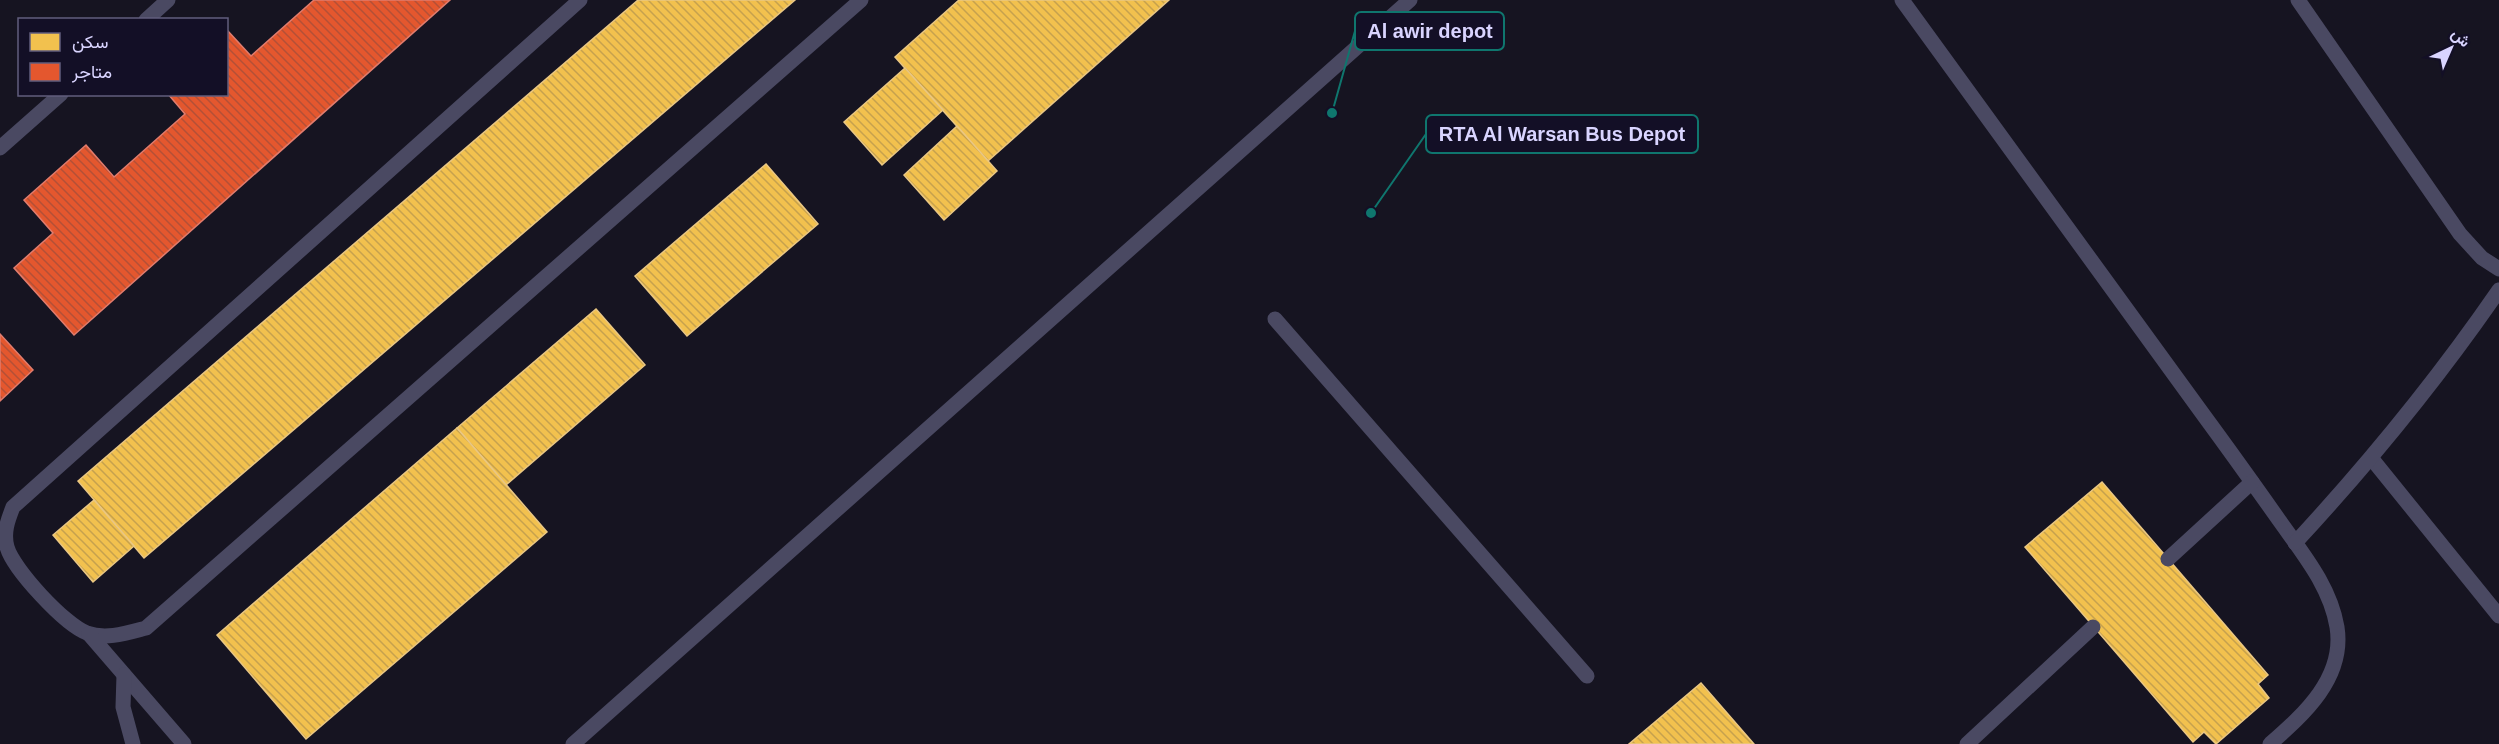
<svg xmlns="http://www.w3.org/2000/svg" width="2499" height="744" font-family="Arial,Vazirmatn,sans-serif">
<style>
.homes{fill:url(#homes-back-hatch);stroke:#eac783;stroke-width:1.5}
.shops{fill:url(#shops-back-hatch);stroke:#e17c6d;stroke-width:1.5}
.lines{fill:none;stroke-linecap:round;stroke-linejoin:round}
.lane{stroke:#4a4962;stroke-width:15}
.leader{fill:none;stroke:#0f766e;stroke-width:2}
.callout-dot{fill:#0f766e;stroke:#130f26;stroke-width:2}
.callout{fill:#130f26;stroke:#0f766e;stroke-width:2}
.callout-label{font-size:20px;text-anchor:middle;font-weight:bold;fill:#d9d4ff}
</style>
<defs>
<pattern id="homes-back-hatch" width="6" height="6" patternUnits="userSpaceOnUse" patternTransform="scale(1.5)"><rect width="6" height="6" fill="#f2c14e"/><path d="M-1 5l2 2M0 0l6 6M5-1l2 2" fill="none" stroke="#c6a14e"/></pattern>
<pattern id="shops-back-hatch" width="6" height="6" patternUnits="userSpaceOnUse" patternTransform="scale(1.5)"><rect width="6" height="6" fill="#e4572e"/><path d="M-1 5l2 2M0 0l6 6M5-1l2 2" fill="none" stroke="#b35037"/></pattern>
</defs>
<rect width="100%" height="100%" fill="#161421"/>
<!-- homes -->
<g class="homes">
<path d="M638,0h157l-651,558 -66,-77z"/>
<path d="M959,0h210l-181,161 -93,-104z"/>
<path d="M905,68l38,42 -61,55 -38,-43z"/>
<path d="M957,126l40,45 -53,49 -40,-45z"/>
<path d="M766,164l52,60 -131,112 -52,-60z"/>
<path d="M596,309l49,56 -139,120 -49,-57z"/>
<path d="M457,428l90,104 -241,207 -89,-104z"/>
<path d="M2102,482l166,193 -10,9 11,14 -53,46 -12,-12 -11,10 -168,-195z"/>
<path d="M94,500l40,46 -41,36 -40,-47z"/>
<path d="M1701,683l53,61h-125z"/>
</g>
<!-- shops -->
<g class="shops">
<path d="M314,0h136l-376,335 -60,-67 39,-35 -29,-33 62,-55 28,32 71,-63 -17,-20h58v-65l25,27z"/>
<path d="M0,334l33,36 -33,31z"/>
</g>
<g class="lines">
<!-- lane -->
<g class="lane">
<path d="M580,0l-567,507c-5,13 -10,25 -6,40 6,22 58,78 80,86 19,7 40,0 59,-5l715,-628"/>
<path d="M1902,0c101,139 202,278 303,417 25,34 50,69 74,103 24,34 51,66 58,107 8,51 -33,87 -67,117"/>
<path d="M2298,0l162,234 22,24 17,11"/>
<path d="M146,20l22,-20"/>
<path d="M0,148l61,-54"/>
<path d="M1275,319l312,357"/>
<path d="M2372,459l127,157"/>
<path d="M2295,543c74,-80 142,-163 204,-253"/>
<path d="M2168,559l84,-77"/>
<path d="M89,634l95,110"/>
<path d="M124,675l-1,32 10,37"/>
<path d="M573,744l837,-744"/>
<path d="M1967,744l126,-117"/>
</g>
</g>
<!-- callouts -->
<path class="leader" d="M1332 113L1355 31M1371 213L1426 134"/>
<g class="callout-dot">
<circle cx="1332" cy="113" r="6"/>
<circle cx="1371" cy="213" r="6"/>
</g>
<g class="callout">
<rect x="1355" y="12" width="149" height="38" rx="6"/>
<rect x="1426" y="115" width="272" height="38" rx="6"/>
</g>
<g class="callout-label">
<text x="1430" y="38">Al awir depot</text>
<text x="1562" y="141">RTA Al Warsan Bus Depot</text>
</g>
<!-- legend -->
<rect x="18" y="18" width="210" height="78" fill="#130f26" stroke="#625e7d" stroke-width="1.5"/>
<rect x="30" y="33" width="30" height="18" fill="#f2c14e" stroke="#625e7d" stroke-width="1.5"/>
<text x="72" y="48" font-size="18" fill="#d9d4ff">سكن</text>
<rect x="30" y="63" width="30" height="18" fill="#e4572e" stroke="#625e7d" stroke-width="1.5"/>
<text x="72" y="78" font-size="18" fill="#d9d4ff">متاجر</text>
<!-- north arrow -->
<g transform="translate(2451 48) rotate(44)" stroke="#130f26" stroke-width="4.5" paint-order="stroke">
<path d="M0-4.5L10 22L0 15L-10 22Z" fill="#d9d4ff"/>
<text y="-9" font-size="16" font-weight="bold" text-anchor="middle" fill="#d9d4ff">ش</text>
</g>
</svg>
